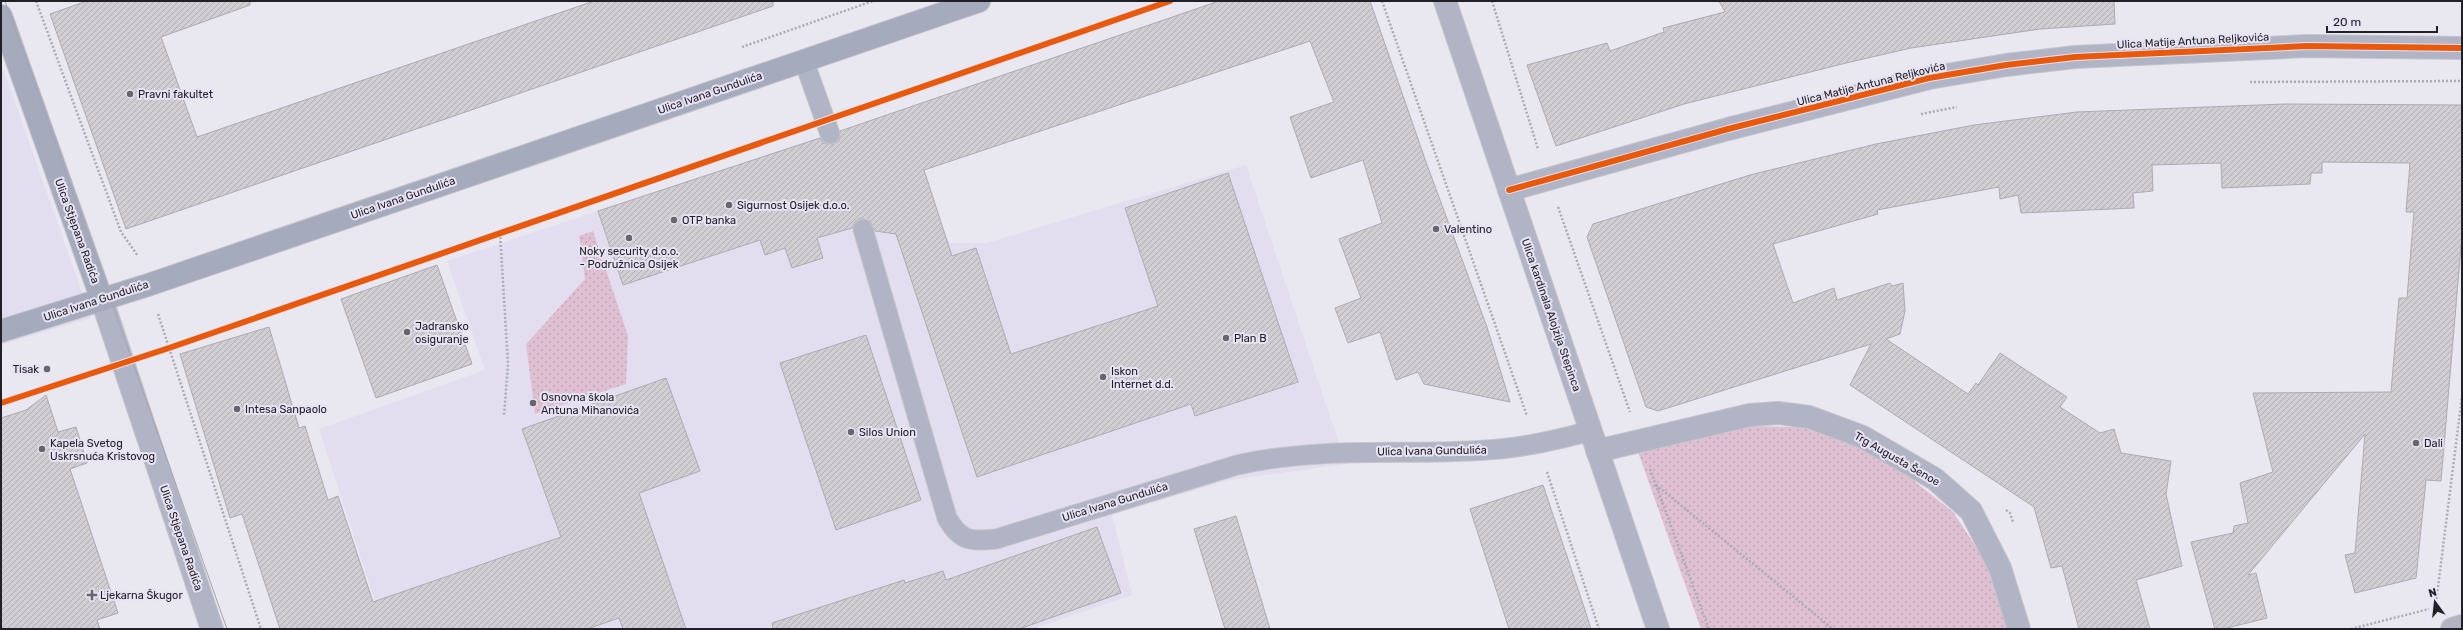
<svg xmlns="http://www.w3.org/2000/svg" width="2463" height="630" font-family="Rubik,sans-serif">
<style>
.built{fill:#e2deef}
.grass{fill:url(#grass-dots)}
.building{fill:url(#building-hatch);stroke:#aeaab1}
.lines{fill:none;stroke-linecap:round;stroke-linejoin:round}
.lane-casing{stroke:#c6c4cb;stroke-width:21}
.street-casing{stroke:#c6c4cb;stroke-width:24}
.secondary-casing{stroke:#c6c4cb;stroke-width:24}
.path{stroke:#a9abb6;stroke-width:2.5;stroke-dasharray:2 2;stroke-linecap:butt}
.lane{stroke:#b0b4c4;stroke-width:19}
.street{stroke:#b0b4c4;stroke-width:22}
.secondary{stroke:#a5aabd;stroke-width:22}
.tram{stroke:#a5a6b1;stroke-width:1}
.cycleway-casing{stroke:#e7e3f4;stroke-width:8}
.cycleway{stroke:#e8590c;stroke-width:6}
.poi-dot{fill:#68666d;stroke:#e7e3f4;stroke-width:1.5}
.labels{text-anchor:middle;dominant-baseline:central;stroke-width:4;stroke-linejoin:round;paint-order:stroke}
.street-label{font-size:11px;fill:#222027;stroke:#e7e3f4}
.poi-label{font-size:11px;fill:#222027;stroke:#e7e3f4;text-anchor:start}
</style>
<defs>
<pattern id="grass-dots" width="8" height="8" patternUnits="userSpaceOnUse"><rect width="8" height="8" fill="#dfc0d3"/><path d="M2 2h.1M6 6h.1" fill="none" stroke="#bfa5b5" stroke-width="1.8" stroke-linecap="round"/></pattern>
<pattern id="building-hatch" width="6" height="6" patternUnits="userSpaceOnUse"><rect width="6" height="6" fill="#d0cdd3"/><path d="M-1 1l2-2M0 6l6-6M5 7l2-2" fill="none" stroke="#b2b0b5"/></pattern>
</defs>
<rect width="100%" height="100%" fill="#e9e7f0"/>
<!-- built -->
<g class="built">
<path d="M1,63l90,255 -90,27z"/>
<path d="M904,110l44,133h39l259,-78 100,299 -117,16 -117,35 20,80 -99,34h-649l-65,-200 166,-59 -38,-109z"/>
</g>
<!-- grass -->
<g class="grass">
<path d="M593,231l35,105 -2,48 -91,30 -9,-70 59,-65 -6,-43z"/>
<path d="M1739,426l62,1 65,23 47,30 40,32 33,50 32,67h-317l-63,-177z"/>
</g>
<!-- building -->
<g class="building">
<path d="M87,1h163v4l-89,32 36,100 397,-136h179v5l-647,223 -76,-215z"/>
<path d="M1219,1h151l56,161 61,165 23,75 -86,-18 -6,-12 -22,8 -16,-48 -32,11 -13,-35 26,-10 -22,-59 43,-16 -19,-63 -52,18 -21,-61 44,-15 -24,-61 -386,129 28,86 24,-8 35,106 147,-48 -33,-98 103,-35 70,209 -103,34 -4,-12 -214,73 -81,-243 -21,-3 -5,-10 -10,-3 -5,4 -3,6 -35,10 6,20 -31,10 -7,-20 -20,7 -5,-15 -137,45 -25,-74 222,-73 3,5 10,1 6,-3 1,-10z"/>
<path d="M1719,1h395l1,23 -75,5 -129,19 -65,15 -162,41 -128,42 -29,-81 80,-22 3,8 54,-19 -1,-4 62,-16z"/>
<path d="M2285,104l177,1v130l-21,246 -15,-1 -10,98 -61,15 -10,-38 10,-2 10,-119 -117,141 8,-2 11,45 -44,11h-8l-24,-87 42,-9 1,-7 14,-3 -8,-40 33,-11 -20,-79 138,-1 8,-94h8l7,-86h-8l4,-49 -88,-1v11h-11l-1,11 -88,4 -1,-25 -69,2 1,26 -20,2 1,15 -113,5 -3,-18 -18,4 -1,-12 -122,23 1,4 -105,30 20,59 41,-15 3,12 53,-17 2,3 11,-3 2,28 -5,23 -14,5 82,55 8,-11 2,2 22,-32 67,44 -7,10 40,26 14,-4 7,24 50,8 -5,33 16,72 -46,14 14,49h-71l-17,-63 -11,2 -17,-61 -184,-122 21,-41 -213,67 -12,-4 -59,-170 6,-13 157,-49 126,-31 98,-19 103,-13z"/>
<path d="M437,265l35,99 -96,34 -35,-99z"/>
<path d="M269,327l30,101 6,-2 23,74 10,-4 35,106 188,-65 -39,-108 144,-51 34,93 -61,22 47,136h-63l-4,-11 -32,11h-307l-38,-115 -12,4 -50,-164z"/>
<path d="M866,335l55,165 -85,30 -56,-167z"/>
<path d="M46,395l12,37 18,-5 11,36 -17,6 48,144 -21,7 3,9h-99v-211l25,-8z"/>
<path d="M1543,485l42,125 6,19h-82l-39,-120z"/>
<path d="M1236,516l34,113h-45l-31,-100z"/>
<path d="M1097,527l24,66 -102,36h-246l-1,-6 132,-43 1,3 38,-12 3,9z"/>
</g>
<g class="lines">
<!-- lane casing -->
<g class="lane-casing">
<g id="lane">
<path d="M804,61l26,73"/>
<path d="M863,229l84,289c13,23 24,24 49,21l241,-74c82,-19 166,-9 250,-15 35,-2 69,-10 104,-19"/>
</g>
</g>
<!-- street casing -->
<g class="street-casing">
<g id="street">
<path d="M1445,1l213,628"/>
<path d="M1509,190l219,-61 201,-51 77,-13 69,-8 232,-11 155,2"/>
<path d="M102,300l110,329"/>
<path d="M1597,451l153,-36 28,-2 31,4 54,20 72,42 36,32 29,57 19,61"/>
<path d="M2452,629l10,-3"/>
</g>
</g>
<!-- secondary casing -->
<g class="secondary-casing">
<g id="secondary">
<path d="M1,16l101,284"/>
<path d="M1,331l147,-46 831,-284"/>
</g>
</g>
<!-- path -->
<g class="path">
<path d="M36,1l85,231 17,24"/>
<path d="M1382,1l145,415"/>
<path d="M1492,1l46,148"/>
<path d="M742,47l131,-46"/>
<path d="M2250,82l212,-1"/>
<path d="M1921,114l36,-7"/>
<path d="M1558,207l72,205"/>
<path d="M500,233l8,131 -4,52"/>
<path d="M158,314l103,315"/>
<path d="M1650,469l59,160"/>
<path d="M1547,472l52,157"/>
<path d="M1656,485l177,144"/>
<path d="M2006,510l4,3 3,9"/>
<path d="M2436,603l26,-207"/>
<path d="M2351,629l78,-20"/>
</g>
<!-- lane -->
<use href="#lane" class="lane"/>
<!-- street -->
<use href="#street" class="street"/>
<!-- secondary -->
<use href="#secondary" class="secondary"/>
<!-- tram -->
<path class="tram" d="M5,1l222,628"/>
<!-- cycleway casing -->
<g class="cycleway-casing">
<g id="cycleway">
<path d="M1509,190l219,-61 201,-51 77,-13 69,-8 232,-11 155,2"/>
<path d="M1,403l168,-55 1001,-347"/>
</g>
</g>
<!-- cycleway -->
<use href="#cycleway" class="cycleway"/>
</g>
<!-- markers -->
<g class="poi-dot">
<circle cx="130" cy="94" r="4"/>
<circle cx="729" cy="205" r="4"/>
<circle cx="674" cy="220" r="4"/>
<circle cx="1436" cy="229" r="4"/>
<circle cx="629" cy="238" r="4"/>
<circle cx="407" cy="332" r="4"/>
<circle cx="1226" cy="338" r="4"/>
<circle cx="47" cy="369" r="4"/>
<circle cx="1103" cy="377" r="4"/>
<circle cx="533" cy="403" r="4"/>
<circle cx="237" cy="409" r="4"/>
<circle cx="851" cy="432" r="4"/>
<circle cx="2416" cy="443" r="4"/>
<circle cx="42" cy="449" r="4"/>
<path d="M90 589h4v4h4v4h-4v4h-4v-4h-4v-4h4z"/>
</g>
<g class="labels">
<!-- street labels -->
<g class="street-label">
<text transform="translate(2193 41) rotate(-3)">Ulica Matije Antuna Reljkovića</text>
<text transform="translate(1871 84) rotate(-14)">Ulica Matije Antuna Reljkovića</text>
<text transform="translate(710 93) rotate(-19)">Ulica Ivana Gundulića</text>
<text transform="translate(403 198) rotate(-19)">Ulica Ivana Gundulića</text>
<text transform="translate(77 231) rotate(70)">Ulica Stjepana Radića</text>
<text transform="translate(96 301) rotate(-18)">Ulica Ivana Gundulića</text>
<text transform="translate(1551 315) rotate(71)">Ulica kardinala Alojzija Stepinca</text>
<text transform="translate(1432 451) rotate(-1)">Ulica Ivana Gundulića</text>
<text transform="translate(1897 459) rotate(30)">Trg Augusta Šenoe</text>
<text transform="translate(1115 502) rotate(-17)">Ulica Ivana Gundulića</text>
<text transform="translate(181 538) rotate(71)">Ulica Stjepana Radića</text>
</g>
<!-- poi labels -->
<g class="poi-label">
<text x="138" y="94">Pravni fakultet</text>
<text x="737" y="205">Sigurnost Osijek d.o.o.</text>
<text x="682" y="220">OTP banka</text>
<text x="1444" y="229">Valentino</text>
<text x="629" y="251" text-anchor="middle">Noky security d.o.o.<tspan x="629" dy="13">- Podružnica Osijek</tspan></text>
<text x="415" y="326">Jadransko<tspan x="415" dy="13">osiguranje</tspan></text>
<text x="1234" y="338">Plan B</text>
<text x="39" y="369" text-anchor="end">Tisak</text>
<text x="1111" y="371">Iskon<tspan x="1111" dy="13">Internet d.d.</tspan></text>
<text x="541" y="397">Osnovna škola<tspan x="541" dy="13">Antuna Mihanovića</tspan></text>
<text x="245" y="409">Intesa Sanpaolo</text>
<text x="859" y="432">Silos Union</text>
<text x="50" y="443">Kapela Svetog<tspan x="50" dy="13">Uskrsnuća Kristovog</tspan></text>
<text x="2424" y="443">Dali</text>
<text x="100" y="595">Ljekarna Škugor</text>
</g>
</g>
<!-- border -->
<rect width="2463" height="630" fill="none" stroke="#222027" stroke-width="4"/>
<!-- north arrow -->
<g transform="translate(2435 602) rotate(345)" stroke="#e7e3f4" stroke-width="3" paint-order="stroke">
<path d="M0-3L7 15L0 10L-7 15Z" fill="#222027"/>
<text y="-6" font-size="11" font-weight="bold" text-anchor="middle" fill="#222027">N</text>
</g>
<!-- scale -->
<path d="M2327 26v6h110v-6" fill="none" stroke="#222027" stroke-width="2"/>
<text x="2333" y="26" font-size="12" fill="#222027" stroke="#e7e3f4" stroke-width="3" paint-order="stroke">20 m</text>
</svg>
